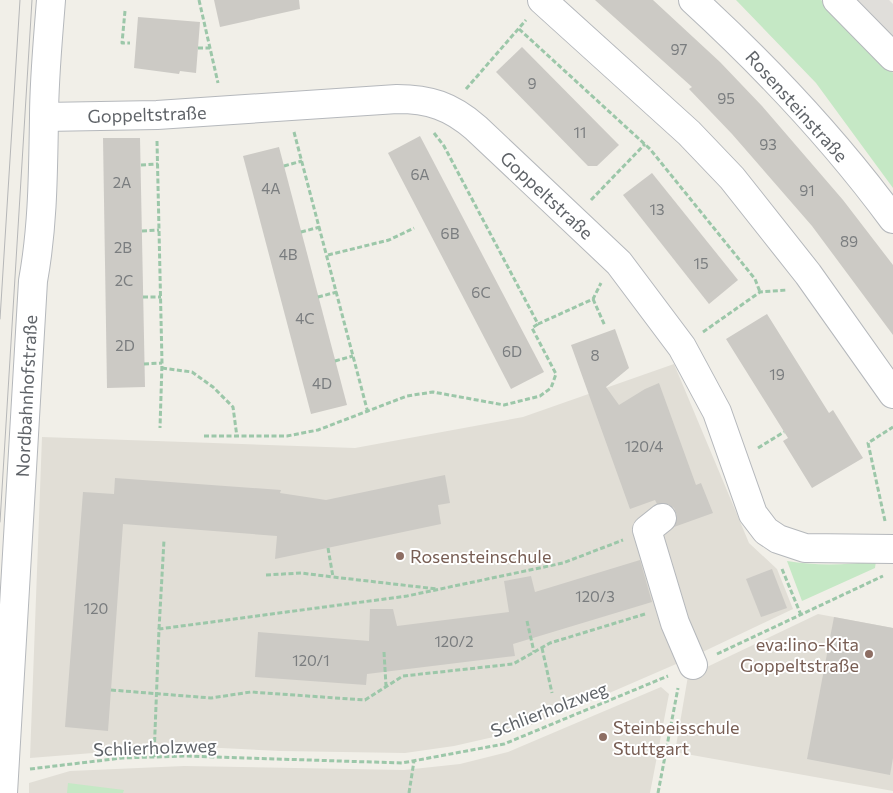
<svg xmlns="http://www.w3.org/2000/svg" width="893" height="793" font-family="Commissioner,sans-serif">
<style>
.industrial{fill:#e0deda}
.education{fill:#e1ded6}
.green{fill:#c5e8c5}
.building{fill:#cccac5}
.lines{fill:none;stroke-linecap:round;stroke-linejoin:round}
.minor-casing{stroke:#b5b8bc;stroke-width:30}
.path{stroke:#9cc7a9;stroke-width:3;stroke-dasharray:5 2.5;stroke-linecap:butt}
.minor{stroke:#fff;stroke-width:28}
.tram{stroke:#b6b7b8;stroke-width:1}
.education-dot{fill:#8d6e63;stroke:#fff;stroke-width:2}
.labels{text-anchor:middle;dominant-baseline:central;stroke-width:4;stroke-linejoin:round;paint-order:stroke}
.number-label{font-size:15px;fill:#7a7d7f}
.street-label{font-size:18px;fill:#5f6368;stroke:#fff}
.education-label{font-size:18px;fill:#785e54;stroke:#fff;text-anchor:start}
</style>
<rect width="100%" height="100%" fill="#f1efe8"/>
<!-- industrial -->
<path class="industrial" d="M821,0h68l4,4v69z"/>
<!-- education -->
<g class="education">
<path d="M674,364l75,179 28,26 16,40 -103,49 -113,49 -66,26 -57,13 -49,7 -125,-2 -99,-5 -151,12 12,-321 313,11 168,-31z"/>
<path d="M818,614l75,14v163l-218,-39 13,-76z"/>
<path d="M661,687l8,7 -19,99h-621v-10l41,-12 114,-5 220,4 56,-6 48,-12z"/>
</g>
<!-- green -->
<g class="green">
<path d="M736,0h85l66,65 6,8v115l-77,-105z"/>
<path d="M787,561c30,5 59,4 89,0l-1,7 -73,33z"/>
<path d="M68,783l56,7 -1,3h-56z"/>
</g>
<!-- building -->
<g class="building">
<path d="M214,0h85l1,9 -80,18z"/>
<path d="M595,0h58l67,62 42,44 81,94 50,65v70l-81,-109 -80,-92 -43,-45 3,-2z"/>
<path d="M138,17l62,5 -4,51 -16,-2 -1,3 -45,-6z"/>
<path d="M522,47l97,98 -22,21h-9l-92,-94z"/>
<path d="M420,136l124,236 -33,17 -123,-236z"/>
<path d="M103,138h37l5,249 -38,1z"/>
<path d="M279,147l68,258 -36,9 -68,-258z"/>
<path d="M652,173l86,107 -29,24 -86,-109z"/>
<path d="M767,314l62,99 4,-3 30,48 -51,30 -29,-47 5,-3 -62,-99z"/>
<path d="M615,329l14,39 -23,19 13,18 26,-16 14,-6 37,102 5,-2 12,30 -39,14 3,-12 -3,-7 -6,-4h-11l-2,-4 -25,9 -59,-164z"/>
<path d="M445,475l5,28 -12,2 3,19 -166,35 2,-23 -154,-12 -15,207 -43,-4 18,-235 31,2 1,-16 166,12 -1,3 46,7z"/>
<path d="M640,560l12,42 -139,42 2,12 -148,18 -1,11 -111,-8 3,-45 111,9 1,-32h23l4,17 112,-14 -5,-31 27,-5 4,16z"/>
<path d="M772,569l15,39 -26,9 -15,-38z"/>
<path d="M834,617l59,11v130l-3,17 -83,-16z"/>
</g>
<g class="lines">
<!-- minor casing -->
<g class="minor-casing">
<g id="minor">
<path d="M542,0l147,133 43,45 76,96 85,120"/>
<path d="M693,0c73,67 141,139 200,219"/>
<path d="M837,0l56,57"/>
<path d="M44,117l113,-2 240,-16c32,0 54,7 79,29l143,135 63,84 35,65 36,102 13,17 12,8 27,9 88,1"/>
<path d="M662,518l-15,12 28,93 18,42"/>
<path d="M3,793l30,-512c10,-55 10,-108 11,-163 0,-39 4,-79 7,-118"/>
</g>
</g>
<!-- path -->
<g class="path">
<path d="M199,0l19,83"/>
<path d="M125,11l-3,32h8"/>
<path d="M519,29l131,120 105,130 5,13"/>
<path d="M198,48h12"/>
<path d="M466,89l60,-69"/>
<path d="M294,132l74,281"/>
<path d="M434,133l10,13 94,178 55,-25 8,-16"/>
<path d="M157,141l5,222 -2,65"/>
<path d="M141,165l17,-1"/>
<path d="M284,166l18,-5"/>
<path d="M591,200l54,-56"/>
<path d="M142,231l17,-1"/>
<path d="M301,232l19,-5"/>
<path d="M328,255l61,-15 25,-12"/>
<path d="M143,297h18"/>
<path d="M318,297l19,-5"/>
<path d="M593,299l12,27"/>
<path d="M703,332l57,-40 27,-2"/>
<path d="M335,361l18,-5"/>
<path d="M144,364l18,-1"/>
<path d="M162,368l30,4 21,15 20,20 4,30"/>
<path d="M204,436h83l31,-6 89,-34 26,-4 71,13 36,-9 11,-8 5,-14 -24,-46 6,-4"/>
<path d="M758,448l26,-16"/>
<path d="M885,521l-17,-78 25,-16"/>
<path d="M328,548l5,29 104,12"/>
<path d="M782,569l19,46"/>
<path d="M266,575l35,-2 32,4"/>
<path d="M527,621l7,31"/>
<path d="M159,629l5,-89"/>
<path d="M542,648l10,45"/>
<path d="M384,652l2,34"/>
<path d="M717,654l166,-78"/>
<path d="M111,690l100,8 40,-6 114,8 38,-24 110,-12 37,-21 95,-29"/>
<path d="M154,757l5,-128 248,-33 156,-33 60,-23"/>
<path d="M30,769l92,-11 62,-2 218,7 102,-19 164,-68"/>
<path d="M409,793l5,-32"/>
<path d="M658,793l20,-105"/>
</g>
<!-- minor -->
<use href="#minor" class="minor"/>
<!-- tram -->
<g class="tram">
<path d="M0,319l20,-319"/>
<path d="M0,522l32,-522"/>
</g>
</g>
<!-- markers -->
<g class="education-dot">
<circle cx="400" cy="556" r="5"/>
<circle cx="869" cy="654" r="5"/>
<circle cx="603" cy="737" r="5"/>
</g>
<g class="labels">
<!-- number labels -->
<g class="number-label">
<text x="679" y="49">97</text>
<text x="532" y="83">9</text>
<text x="726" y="98">95</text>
<text x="580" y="132">11</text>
<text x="768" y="144">93</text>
<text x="420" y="174">6A</text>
<text x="122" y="182">2A</text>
<text x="271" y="188">4A</text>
<text x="807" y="190">91</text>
<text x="657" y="209">13</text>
<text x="450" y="233">6B</text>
<text x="849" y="241">89</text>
<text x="123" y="247">2B</text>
<text x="288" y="254">4B</text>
<text x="701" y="263">15</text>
<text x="124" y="280">2C</text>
<text x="481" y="292">6C</text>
<text x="305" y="318">4C</text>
<text x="125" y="345">2D</text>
<text x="512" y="351">6D</text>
<text x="595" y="355">8</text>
<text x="777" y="374">19</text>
<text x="322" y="383">4D</text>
<text x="644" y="446">120/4</text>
<text x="595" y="596">120/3</text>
<text x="96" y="608">120</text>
<text x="454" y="641">120/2</text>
<text x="311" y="660">120/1</text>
</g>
<!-- street labels -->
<g class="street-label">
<text transform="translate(797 106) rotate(48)">Rosensteinstraße</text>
<text transform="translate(147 114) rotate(-2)">Goppeltstraße</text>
<text transform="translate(547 195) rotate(43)">Goppeltstraße</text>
<text transform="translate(26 396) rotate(-87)">Nordbahnhofstraße</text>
<text transform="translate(549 709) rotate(-21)">Schlierholzweg</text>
<text transform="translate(155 747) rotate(-2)">Schlierholzweg</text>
</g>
<!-- education labels -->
<g class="education-label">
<text x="410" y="556">Rosensteinschule</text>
<text x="859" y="644" text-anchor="end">eva:lino-Kita<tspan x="859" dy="21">Goppeltstraße</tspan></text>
<text x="613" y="727">Steinbeisschule<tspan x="613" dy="21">Stuttgart</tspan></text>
</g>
</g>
</svg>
